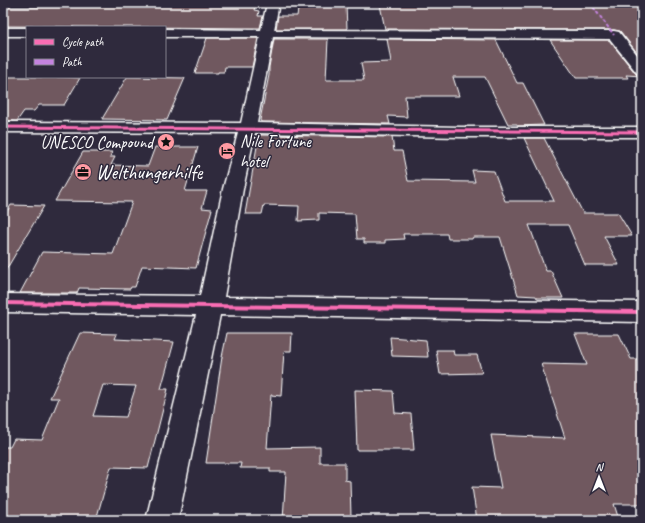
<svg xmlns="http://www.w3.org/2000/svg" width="645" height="523" font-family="Caveat,sans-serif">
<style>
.building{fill:#70595f;stroke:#fff;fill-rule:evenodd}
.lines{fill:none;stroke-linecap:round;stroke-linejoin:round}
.minor-casing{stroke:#fff;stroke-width:3}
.minor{fill:#2f2a3d;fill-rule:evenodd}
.quiet{stroke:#c483df;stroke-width:2;stroke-dasharray:3.5 2;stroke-linecap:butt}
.cycleway-far1-casing{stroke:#2f2a3d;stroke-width:5}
.cycleway-casing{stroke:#2f2a3d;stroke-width:6}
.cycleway-far1{stroke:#f96db3;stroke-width:3}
.cycleway{stroke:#f96db3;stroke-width:4}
.labels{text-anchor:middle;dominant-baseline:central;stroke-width:3;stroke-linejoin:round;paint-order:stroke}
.far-poi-label{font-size:17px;fill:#fff;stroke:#2f2a3d;text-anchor:start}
.poi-label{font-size:20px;fill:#fff;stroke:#2f2a3d;text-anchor:start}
</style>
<rect width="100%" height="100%" fill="#2f2a3d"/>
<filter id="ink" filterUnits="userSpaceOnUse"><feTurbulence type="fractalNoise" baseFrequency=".025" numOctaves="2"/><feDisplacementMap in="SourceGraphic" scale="8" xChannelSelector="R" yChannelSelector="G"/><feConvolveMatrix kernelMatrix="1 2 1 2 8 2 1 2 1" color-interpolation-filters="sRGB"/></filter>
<g filter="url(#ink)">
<!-- building -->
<g class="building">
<path d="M70,3h186l-2,7 5,1 -1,5h5l-3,12 -257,-2v-19h63z"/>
<path d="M299,3h31v2h16l1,24h-71l2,-13h19z"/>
<path d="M381,3l139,2 -1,-2h123v56l-22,-28 -6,-1 -229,-1 -5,-24z"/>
<path d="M207,38h51l-6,29h-27l-1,5h-6v1h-23z"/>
<path d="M274,39h54l-2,41h38l-3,-17 30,-1 -4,-23 109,1 21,43h6l21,42 -26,1 -1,-2h-9l-23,-47h-32l6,19h-54l2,21 -19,-1 2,8 -129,-2 -1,-2 9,-45v-8z"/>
<path d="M550,40h59l27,34 6,2 -16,-1 2,3h-52z"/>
<path d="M3,77h58l19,1 -16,27h-25l-5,6h-10l-7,10 -14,-1z"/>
<path d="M127,77l58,1 -18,42 -65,-1z"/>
<path d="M259,135l133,2 2,14h8l6,30 67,1 -3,-12 22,1 11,30h49l-30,-63h20l39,75h35l14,23h-28l15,29h-34l-17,-40h-39l17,46h5l12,27h-26l-1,-2 -18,-1 -18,-58h-27l-1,2h-24l-1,-5h-44l1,5 -19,1v3h-21v-4h-7l-2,-25 -36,-1v7l-21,1 1,-15 -35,-1 -2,9h-17z"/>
<path d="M155,147h43l-13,44h22l-5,17 10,1 -16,59 -54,-2 -7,21h-4l-1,2 -51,-1 -2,5h-57l22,-41 71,2 19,-52 -77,-1 28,-49h29l-2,5h5l-4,8 37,1z"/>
<path d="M11,205l33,1 -41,69v-57z"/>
<path d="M80,333l37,1 -2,5 59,3 -13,47h7l-20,79 -37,-1 -15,53h-93v-73h7l4,-8 28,1 17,-42h-9zM103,385l33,1 -10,31 -33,-1z"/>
<path d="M227,333h65l-1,18h-7l-3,45 -10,-1 -4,53 53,-1v16h25v17l5,1 1,36h-29v3h-39l3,-48h-16v-4h-30l1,-5h-35l16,-106z"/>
<path d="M575,334h44l12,25h11v145h-28l5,16h-142l-5,-33 29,1 -10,-53 74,3 -24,-74 46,1z"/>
<path d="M390,337l36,3 2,17 -36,-1z"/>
<path d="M436,350h17l1,5h23l5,18 -42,1z"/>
<path d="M355,390l38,1 2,22 16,1 3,36h-57z"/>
</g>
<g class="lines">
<!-- minor casing -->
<g class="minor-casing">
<g id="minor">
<path d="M267,3h12l-5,27 340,1 5,1 23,29v13l-5,-1 -27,-34 -337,-2 -16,86 204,4h181v10h-181l-206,-4 -12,56 -19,108 418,5v20l-422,-7 -42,205h-32l50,-205 -193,-3v-18l197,2 23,-107 15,-56 -235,-1v-10l238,1 19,-86h-95v-8l96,1z"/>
<rect x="3" y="28" width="24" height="8"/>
</g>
</g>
<!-- minor -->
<use href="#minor" class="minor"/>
<!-- quiet -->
<path class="quiet" d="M590,3l24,32"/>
<!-- cycleway-far1 casing -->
<g class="cycleway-far1-casing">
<path id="cycleway-far1" d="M3,127c213,1 426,5 639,5"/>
</g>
<!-- cycleway casing -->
<g class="cycleway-casing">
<path id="cycleway" d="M3,303l639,9"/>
</g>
<!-- cycleway-far1 -->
<use href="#cycleway-far1" class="cycleway-far1"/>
<!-- cycleway -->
<use href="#cycleway" class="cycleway"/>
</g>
</g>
<!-- icons -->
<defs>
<g id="sight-disc" transform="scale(0.9)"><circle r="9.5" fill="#ff9aa2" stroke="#2f2a3d"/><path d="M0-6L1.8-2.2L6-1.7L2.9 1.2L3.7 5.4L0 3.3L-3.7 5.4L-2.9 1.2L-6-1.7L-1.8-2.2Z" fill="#111"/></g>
<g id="hotel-disc" transform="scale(0.9)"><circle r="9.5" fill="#ff9aa2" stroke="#2f2a3d"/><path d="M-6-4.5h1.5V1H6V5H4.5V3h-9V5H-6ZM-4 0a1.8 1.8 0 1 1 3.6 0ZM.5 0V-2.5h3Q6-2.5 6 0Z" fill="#111"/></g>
<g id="office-disc" transform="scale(0.9)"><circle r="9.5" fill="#ff9aa2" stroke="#2f2a3d"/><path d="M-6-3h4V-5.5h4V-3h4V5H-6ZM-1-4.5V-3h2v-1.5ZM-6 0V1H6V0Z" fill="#111"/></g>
</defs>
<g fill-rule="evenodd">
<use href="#sight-disc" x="166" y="142"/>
<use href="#hotel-disc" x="227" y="151"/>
<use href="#office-disc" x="83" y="172"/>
</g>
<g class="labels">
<!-- far-poi labels -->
<g class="far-poi-label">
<text x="240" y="141">Nile Fortune<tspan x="240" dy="20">hotel</tspan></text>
<text x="153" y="142" text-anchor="end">UNESCO Compound</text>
</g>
<!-- poi labels -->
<g class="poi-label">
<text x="96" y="172">Welthungerhilfe</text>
</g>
</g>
<!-- margin -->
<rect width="645" height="523" fill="none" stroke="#2f2a3d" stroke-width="16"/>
<rect x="8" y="8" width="629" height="507" fill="none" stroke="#fff" stroke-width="1.5" filter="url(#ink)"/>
<!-- legend -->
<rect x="26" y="26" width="140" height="52" fill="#2f2a3d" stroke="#827f8b"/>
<rect x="34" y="39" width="20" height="6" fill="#f96db3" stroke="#827f8b"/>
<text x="62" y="46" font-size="12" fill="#ffffff">Cycle path</text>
<rect x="34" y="59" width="20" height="6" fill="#c483df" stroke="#827f8b"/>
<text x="62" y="66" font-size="12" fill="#ffffff">Path</text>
<!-- north arrow -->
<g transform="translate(599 477)" stroke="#2f2a3d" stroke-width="3" paint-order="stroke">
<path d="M0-3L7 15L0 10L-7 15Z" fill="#ffffff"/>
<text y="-6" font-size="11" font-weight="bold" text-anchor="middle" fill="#ffffff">N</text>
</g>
</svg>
